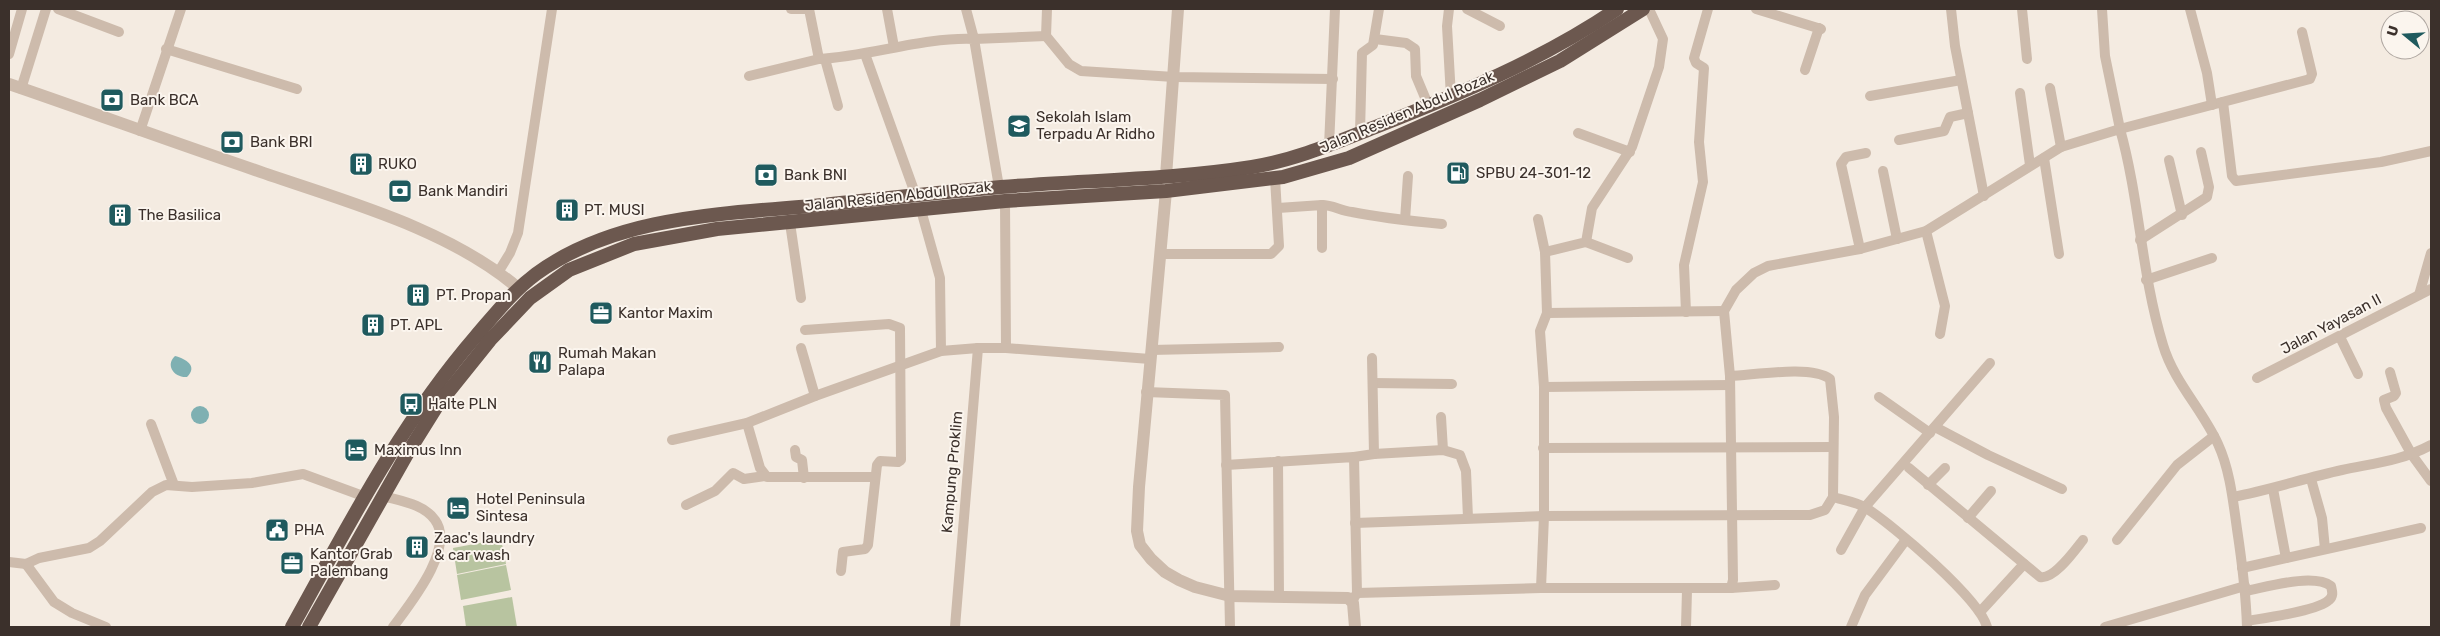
<svg xmlns="http://www.w3.org/2000/svg" width="2440" height="636" font-family="Rubik,sans-serif">
<style>
.green{fill:#b8c4a0}
.water{fill:#7fb0b2}
.lines{fill:none;stroke-linecap:round;stroke-linejoin:round}
.minor{stroke:#cdbbac;stroke-width:10}
.tertiary{stroke:#cdbbac;stroke-width:12}
.trunk{stroke:#6c584f;stroke-width:14}
.labels{text-anchor:middle;dominant-baseline:central;stroke-width:4;stroke-linejoin:round;paint-order:stroke}
.poi-label{font-size:15px;fill:#3b302b;stroke:#fbf5ee;text-anchor:start}
.street-label{font-size:15px;fill:#3b302b;stroke:#fbf5ee}
</style>
<rect width="100%" height="100%" fill="#f4ebe1"/>
<!-- green -->
<g class="green">
<path d="M501,539l5,25 -49,10 -4,-26z"/>
<path d="M506,565l5,25 -50,10 -4,-25z"/>
<path d="M512,597l5,30h-51l-3,-21z"/>
</g>
<!-- water -->
<g class="water">
<path d="M175,356c11,3 23,10 12,21 -13,1 -22,-12 -12,-21z"/>
<circle cx="200" cy="415" r="9"/>
</g>
<g class="lines">
<!-- minor -->
<g class="minor">
<path d="M58,9l61,23"/>
<path d="M791,9h18"/>
<path d="M809,9l10,50c53,-3 103,-22 155,-20l25,148"/>
<path d="M887,9l7,38"/>
<path d="M966,9l8,30 72,-3 1,-27"/>
<path d="M1449,9l-2,17 4,71"/>
<path d="M1467,9l33,17"/>
<path d="M1756,9l65,20"/>
<path d="M1951,9l4,37 29,150"/>
<path d="M2022,9l5,50"/>
<path d="M2102,9l3,47 15,73 190,-50 2,-5 -10,-42"/>
<path d="M2190,9l17,64 5,32"/>
<path d="M1046,36l23,28 12,7 93,6 159,2"/>
<path d="M1375,39l31,4 9,6 1,27 13,31"/>
<path d="M166,49l131,40"/>
<path d="M9,54l13,-45"/>
<path d="M865,54l51,142"/>
<path d="M825,59l13,47"/>
<path d="M1805,70l14,-42"/>
<path d="M749,76l70,-17"/>
<path d="M2050,88l11,59"/>
<path d="M21,89l25,-80"/>
<path d="M2020,93l10,72"/>
<path d="M1870,96l91,-16"/>
<path d="M2223,102l9,74 4,5 145,-19 50,-11"/>
<path d="M140,131l41,-122"/>
<path d="M1360,133l2,-80 11,-8 6,-36"/>
<path d="M1578,133l52,19"/>
<path d="M1899,140l45,-9 6,-14 18,-4"/>
<path d="M1329,146l6,-137"/>
<path d="M2044,158l15,96"/>
<path d="M2169,160l13,55"/>
<path d="M1883,171l14,68"/>
<path d="M1005,201l1,147 144,11"/>
<path d="M1322,205c11,0 19,6 30,7 29,6 59,9 90,12"/>
<path d="M1278,208l44,-3v43"/>
<path d="M921,210l19,68 1,73"/>
<path d="M1538,219l7,33 2,61 -7,18 4,56v129l-3,72"/>
<path d="M1405,220l3,-44"/>
<path d="M790,223l11,75"/>
<path d="M1926,231l19,75 -5,28"/>
<path d="M2140,240l67,-43 2,-10 -8,-35"/>
<path d="M1586,242l42,16"/>
<path d="M1860,249l-19,-85 5,-7 20,-4"/>
<path d="M1545,252l41,-10 6,-34 40,-61 27,-80 4,-28 -14,-30"/>
<path d="M1161,254h110l8,-8 -4,-68"/>
<path d="M499,271l11,-18 8,-20 34,-224"/>
<path d="M2146,280l66,-22"/>
<path d="M2419,295l12,-42"/>
<path d="M1686,312l-2,-47 19,-83 -4,-40 5,-74 -8,-5 -2,-5 14,-49"/>
<path d="M1547,313l177,-2"/>
<path d="M805,330l84,-6 11,4 1,132 -3,2 -18,-1 -3,4 -9,80 -3,4 -22,3 -2,19"/>
<path d="M2340,337l18,37"/>
<path d="M801,348l14,48"/>
<path d="M1151,350l128,-3"/>
<path d="M2390,372l6,21 -2,3 -10,4 2,8 26,47 19,26"/>
<path d="M1730,376c25,-1 81,-11 100,3l4,38 -1,80"/>
<path d="M2257,378l174,-89"/>
<path d="M1373,383l79,1"/>
<path d="M1544,387l186,-2"/>
<path d="M1146,392l79,3 5,232"/>
<path d="M1879,397l51,36"/>
<path d="M1441,417l2,33"/>
<path d="M747,423l13,45 7,9h108"/>
<path d="M151,424l23,61"/>
<path d="M1935,427l53,28 74,34"/>
<path d="M672,440l75,-17 68,-27 126,-45 37,-3"/>
<path d="M1543,448l290,-1"/>
<path d="M795,450l1,7 6,3 2,18"/>
<path d="M1374,454l69,-4 17,5 6,16 2,47"/>
<path d="M1354,457l20,-3 -2,-96"/>
<path d="M1278,461l1,135"/>
<path d="M1226,465l128,-8 3,136 -3,5"/>
<path d="M1909,468l131,109c14,3 35,-27 43,-37"/>
<path d="M2311,479l11,39 3,31"/>
<path d="M1928,485l17,-17"/>
<path d="M2273,489l13,69"/>
<path d="M383,496c17,5 41,8 52,24 21,28 -26,85 -42,107"/>
<path d="M2233,497c37,-7 72,-19 109,-27 33,-7 59,-9 89,-25"/>
<path d="M686,505l29,-14 18,-18 11,6 21,-3"/>
<path d="M1968,518l23,-27"/>
<path d="M1355,523l189,-7 266,-1 15,-5 8,-13c10,3 24,5 33,11 27,17 114,91 121,119"/>
<path d="M2117,540l60,-75 37,-29"/>
<path d="M1841,550l24,-43 125,-144"/>
<path d="M9,562l17,2 13,-6 50,-10 11,-7 52,-49 14,-7 26,2 60,-4 51,-9 60,22"/>
<path d="M26,564l28,38 18,11 34,14"/>
<path d="M2242,568l179,-40"/>
<path d="M1731,588l44,-3"/>
<path d="M2246,591c21,-4 67,-18 85,-5 1,5 3,10 -2,14 -11,11 -65,18 -82,21"/>
<path d="M1357,593l184,-5h190l2,-8 -3,-204 -6,-65 12,-21 18,-17 14,-7 92,-17 66,-18 135,-84 59,-18c20,72 21,144 43,216 11,37 39,64 55,99 12,26 15,57 19,85 5,33 9,65 10,98"/>
<path d="M1980,612l44,-48"/>
<path d="M955,627l23,-279h28"/>
<path d="M1686,627l1,-37"/>
<path d="M1851,627l14,-32 40,-54"/>
<path d="M2105,627l140,-41"/>
</g>
<!-- tertiary -->
<g class="tertiary">
<path d="M9,84c82,28 163,58 246,86 88,31 191,57 263,118"/>
<path d="M1166,176l12,-167"/>
<path d="M1166,191l-27,296 -2,44 3,14 11,14 14,13 14,8 16,7 35,9 118,2 5,5 2,24"/>
</g>
<!-- trunk -->
<g class="trunk">
<path d="M292,627c56,-101 108,-203 184,-291 19,-22 36,-44 60,-62 81,-59 189,-60 286,-69 60,-6 120,-13 179,-18 84,-7 168,-7 251,-20 44,-7 85,-25 126,-41 84,-33 165,-67 239,-117"/>
<path d="M309,627l98,-173 30,-48 53,-66 40,-42 39,-28 65,-26 83,-15 288,-28 161,-10 117,-14 66,-19 131,-58 80,-39 83,-52"/>
</g>
</g>
<!-- icons -->
<defs>
<g id="bank-square" transform="scale(1.25)"><rect x="-9" y="-9" width="18" height="18" rx="4" fill="#1f5a5e" stroke="#fbf5ee"/><path d="M-6-4H6V4H-6ZM0-2.3a2.3 2.3 0 1 0 0 4.6a2.3 2.3 0 1 0 0-4.6Z" fill="#fff"/></g>
<g id="school-square" transform="scale(1.25)"><rect x="-9" y="-9" width="18" height="18" rx="4" fill="#1f5a5e" stroke="#fbf5ee"/><path d="M0-5L7-2L0 1L-7-2ZM-4 1L0 2.5L4 1V4Q0 6-4 4Z" fill="#fff"/></g>
<g id="building-square" transform="scale(1.25)"><rect x="-9" y="-9" width="18" height="18" rx="4" fill="#1f5a5e" stroke="#fbf5ee"/><path d="M-4-6H4V6H1V3H-1V6H-4ZM-2.5-4.3h1.7v1.8h-1.7ZM.8-4.3h1.7v1.8H.8ZM-2.5-1h1.7V.8h-1.7ZM.8-1h1.7V.8H.8Z" fill="#fff"/></g>
<g id="fuel-square" transform="scale(1.25)"><rect x="-9" y="-9" width="18" height="18" rx="4" fill="#1f5a5e" stroke="#fbf5ee"/><path d="M-5.5-6h7V0h2V4h1.3V-2.5L3-4.5l.8-.8L6-3V5H2.5V1h-1V6h-7ZM-4.2-4.7v3.2H.2V-4.7Z" fill="#fff"/></g>
<g id="office-square" transform="scale(1.25)"><rect x="-9" y="-9" width="18" height="18" rx="4" fill="#1f5a5e" stroke="#fbf5ee"/><path d="M-6-3h4V-5.5h4V-3h4V5H-6ZM-1-4.5V-3h2v-1.5ZM-6 0V1H6V0Z" fill="#fff"/></g>
<g id="restaurant-square" transform="scale(1.25)"><rect x="-9" y="-9" width="18" height="18" rx="4" fill="#1f5a5e" stroke="#fbf5ee"/><path d="M-5-6h1v4h1v-4h1v4h1v-4h1v5L-1.5 .5V6h-2V.5L-5-1ZM5-6V6H3V1.5H1.5Q1.5-4 5-6Z" fill="#fff"/></g>
<g id="bus-square" transform="scale(1.25)"><rect x="-9" y="-9" width="18" height="18" rx="4" fill="#1f5a5e" stroke="#fbf5ee"/><path d="M-5-6H5V4H4V6H2V4H-2V6H-4V4H-5ZM-3.5-4V0h7V-4ZM-3.5 1.2v1.5H-2V1.2ZM2 1.2v1.5H3.5V1.2Z" fill="#fff"/></g>
<g id="hotel-square" transform="scale(1.25)"><rect x="-9" y="-9" width="18" height="18" rx="4" fill="#1f5a5e" stroke="#fbf5ee"/><path d="M-6-4.5h1.5V1H6V5H4.5V3h-9V5H-6ZM-4 0a1.8 1.8 0 1 1 3.6 0ZM.5 0V-2.5h3Q6-2.5 6 0Z" fill="#fff"/></g>
<g id="civic-square" transform="scale(1.25)"><rect x="-9" y="-9" width="18" height="18" rx="4" fill="#1f5a5e" stroke="#fbf5ee"/><path d="M-.6-6.5H3V-4.5H.6V-3L4-1V1h2V6H-6V1h2V-1L-.6-3ZM-1.2 2.5V6h2.4V2.5Z" fill="#fff"/></g>
</defs>
<g fill-rule="evenodd">
<use href="#bank-square" x="112" y="100"/>
<use href="#school-square" x="1019" y="126"/>
<use href="#bank-square" x="232" y="142"/>
<use href="#building-square" x="361" y="164"/>
<use href="#fuel-square" x="1458" y="173"/>
<use href="#bank-square" x="766" y="175"/>
<use href="#bank-square" x="400" y="191"/>
<use href="#building-square" x="567" y="210"/>
<use href="#building-square" x="120" y="215"/>
<use href="#building-square" x="418" y="295"/>
<use href="#office-square" x="601" y="313"/>
<use href="#building-square" x="373" y="325"/>
<use href="#restaurant-square" x="540" y="362"/>
<use href="#bus-square" x="411" y="404"/>
<use href="#hotel-square" x="356" y="450"/>
<use href="#hotel-square" x="458" y="508"/>
<use href="#civic-square" x="277" y="530"/>
<use href="#building-square" x="417" y="547"/>
<use href="#office-square" x="292" y="563"/>
</g>
<g class="labels">
<!-- poi labels -->
<g class="poi-label">
<text x="130" y="100">Bank BCA</text>
<text x="1036" y="117">Sekolah Islam<tspan x="1036" dy="17">Terpadu Ar Ridho</tspan></text>
<text x="250" y="142">Bank BRI</text>
<text x="378" y="164">RUKO</text>
<text x="1476" y="173">SPBU 24-301-12</text>
<text x="784" y="175">Bank BNI</text>
<text x="418" y="191">Bank Mandiri</text>
<text x="584" y="210">PT. MUSI</text>
<text x="138" y="215">The Basilica</text>
<text x="436" y="295">PT. Propan</text>
<text x="618" y="313">Kantor Maxim</text>
<text x="390" y="325">PT. APL</text>
<text x="558" y="353">Rumah Makan<tspan x="558" dy="17">Palapa</tspan></text>
<text x="428" y="404">Halte PLN</text>
<text x="374" y="450">Maximus Inn</text>
<text x="476" y="499">Hotel Peninsula<tspan x="476" dy="17">Sintesa</tspan></text>
<text x="294" y="530">PHA</text>
<text x="434" y="538">Zaac's laundry<tspan x="434" dy="17">&amp; car wash</tspan></text>
<text x="310" y="554">Kantor Grab<tspan x="310" dy="17">Palembang</tspan></text>
</g>
<!-- street labels -->
<g class="street-label">
<text transform="translate(1407 112) rotate(-23)">Jalan Residen Abdul Rozak</text>
<text transform="translate(898 196) rotate(-6)">Jalan Residen Abdul Rozak</text>
<text transform="translate(2331 324) rotate(-28)">Jalan Yayasan II</text>
<text transform="translate(952 472) rotate(-85)">Kampung Proklim</text>
</g>
</g>
<!-- border -->
<rect width="2440" height="636" fill="none" stroke="#3b302b" stroke-width="20"/>
<!-- north arrow -->
<g transform="translate(2405 35) rotate(288)"><circle r="24" fill="#fbf5ee" stroke="#aea6a0"/>
<path d="M0-4L9 19L0 12L-9 19Z" fill="#1f5a5e"/>
<text y="-8" font-size="14" font-weight="bold" text-anchor="middle" fill="#3b302b">U</text>
</g>
</svg>
